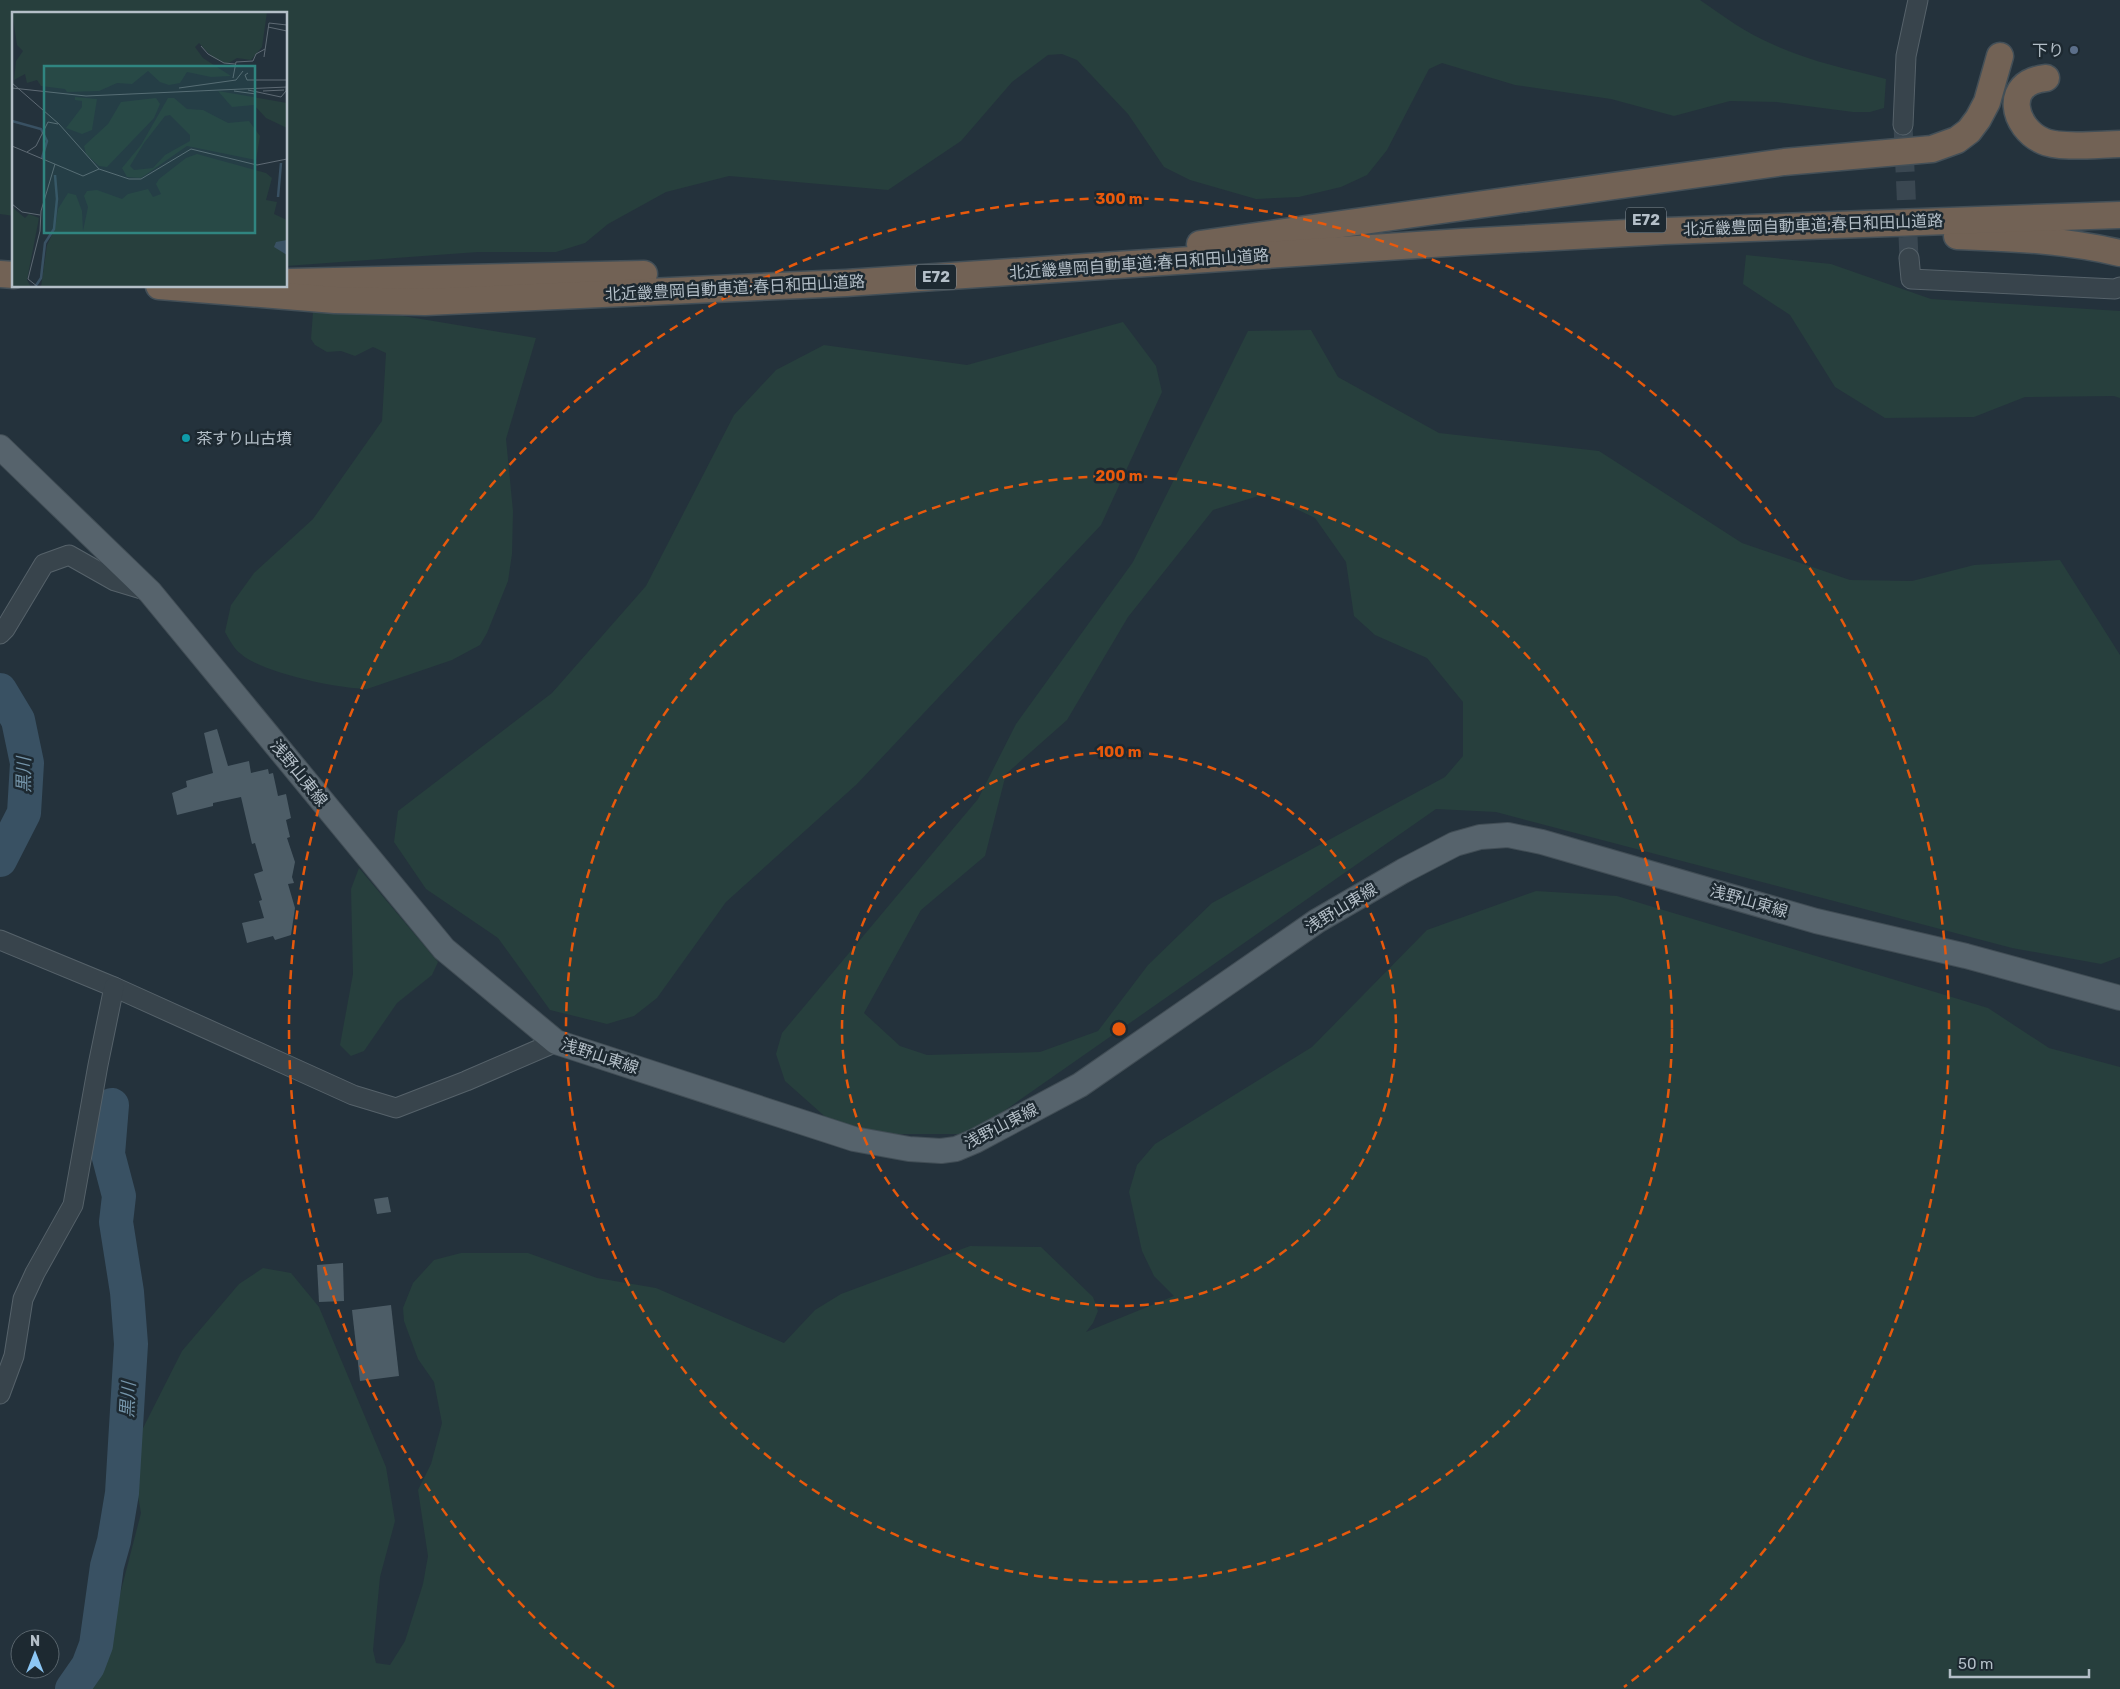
<svg xmlns="http://www.w3.org/2000/svg" width="2120" height="1689" font-family="Rubik,'Noto Sans JP',sans-serif">
<style>
.green{fill:#273f3d;fill-rule:evenodd}
.lines{fill:none;stroke-linecap:round;stroke-linejoin:round}
.river{stroke:#395163;stroke-width:34}
.building{fill:#4d5d67}
.minor-tunnel{stroke:#3a4751;stroke-width:19;stroke-dasharray:19 9;stroke-linecap:butt}
.minor-casing{stroke:#56626a;stroke-width:21}
.major-casing{stroke:#414d55;stroke-width:26}
.highway-casing{stroke:#434f57;stroke-width:29}
.minor{stroke:#38444c;stroke-width:19}
.major{stroke:#56636c;stroke-width:24}
.highway{stroke:#726255;stroke-width:26}
.ring{fill:none;stroke:#e8590c;stroke-width:2.5;stroke-dasharray:9 6}
.service-dot{fill:#5c6f8a;stroke:#1d2931;stroke-width:2}
.culture-dot{fill:#0f9aa8;stroke:#1d2931;stroke-width:2}
.labels{text-anchor:middle;dominant-baseline:central;stroke-width:5;stroke-linejoin:round;paint-order:stroke}
.shield{fill:#1d2931;stroke:#87929b;stroke-width:1}
.shield-label{font-size:15px;font-weight:bold;fill:#b4bfc8}
.poi-label{font-size:16px;fill:#b4bfc8;stroke:#1d2931;text-anchor:end}
.street-label{font-size:16px;fill:#b4bfc8;stroke:#1d2931}
.water-label{font-size:18px;font-style:italic;fill:#7595aa;stroke:#1d2931}
.inset-river{fill:none;stroke:#395163;stroke-width:2.5}
.inset-road{fill:none;stroke:#5e6a74;stroke-width:1}
.view{fill:#308580;fill-opacity:0.15;stroke:#308580;stroke-width:2.5}
.inset-edge{fill:none;stroke:#b4bfc8;stroke-width:2.5}
.centre{fill:#e8590c;stroke:#1d2931;stroke-width:2.5}
.ring-label{font-size:15px;text-anchor:middle;font-weight:bold;fill:#e8590c;stroke:#1d2931;stroke-width:5;stroke-linejoin:round;paint-order:stroke}
</style>
<rect width="100%" height="100%" fill="#24323c"/>
<!-- green -->
<g class="green">
<path d="M0,0h1700c23,16 46,33 72,44 36,17 76,25 114,35l-2,29 -14,4h-17l-76,-10 -47,-1 -56,15 -63,-17 -96,-14 -73,-22 -13,6 -42,81 -20,25 -26,12 -42,10 -43,2 -66,-19 -26,-13 -36,-53 -51,-54 -15,-6 -14,1 -36,27 -51,59 -73,49 -159,-14 -63,16 -58,32 -23,19 -29,9h-78l-192,14v-252h-272v202l-14,-2z"/>
<path d="M1746,255l85,9 100,35 189,12v87l-6,-2 -89,1 -51,20 -89,1 -50,-31 -45,-72 -47,-31z"/>
<path d="M355,308l181,30 -30,101 7,72 -1,43 -4,27 -21,52 -7,12 -28,15 -85,29c-28,0 -105,-16 -126,-35 -7,-5 -12,-15 -16,-22l6,-27 23,-32 59,-54 69,-98 4,-68 -13,-6 -18,9 -14,-5 -14,1 -12,-7 -4,-6 2,-27z"/>
<path d="M1123,322l33,44 6,26 -61,133 -244,259 -131,118 -69,96 -23,18 -27,8 -57,-14 -52,-72 -72,-49 -32,-47 4,-31 154,-118 94,-107 88,-171 42,-45 48,-25 143,20z"/>
<path d="M1311,330l27,47 101,56 160,18 143,92 108,37 62,1 62,-16 86,-5 60,95v302l-19,7 -89,-16 -516,-136 -60,-3 -465,325h-116l-25,-13 -45,-40 -9,-27 6,-21 196,-234 38,-75 117,-162 115,-231zM1265,494l50,24 31,44 8,54 21,19 52,23 36,44v54l-18,21 -233,126 -64,62 -50,66 -58,21 -113,3 -27,-9 -36,-33 57,-103 64,-54 21,-82 61,-54 61,-103 85,-107z"/>
<path d="M359,868l79,94 -6,13 -35,28 -33,48 -13,5 -11,-11 13,-71 -2,-85z"/>
<path d="M1536,891l81,5 371,112 61,40 71,19v622h-2033l21,-48 33,-128 -8,-46 5,-29 44,-87 57,-67 24,-16 28,5 28,34 67,160 9,54 -15,56 -7,73 3,13 14,2 15,-24 18,-57 5,-28 -10,-66 13,-26 11,-41 -8,-41 -16,-23 -14,-38 -1,-13 10,-25 21,-23 27,-7h67l69,25 59,10 128,55 31,-33 26,-16 129,-48 71,1 52,50 5,14 -5,12 -7,9 88,-36 -20,-20 -12,-25 -13,-59 8,-27 18,-21 157,-97 115,-117z"/>
</g>
<g class="lines">
<!-- river -->
<g class="river">
<path d="M0,690l18,30 9,43 -3,50 -24,47"/>
<path d="M72,1689l16,-23 8,-21 11,-79 7,-25 8,-48 9,-149 -4,-52 -11,-70 3,-26 -11,-42 4,-49"/>
</g>
</g>
<!-- building -->
<g class="building">
<path d="M217,729l11,37 21,-5 2,12 17,-4 1,5 4,-1 5,23 8,-2 5,24 -5,2 4,17 -3,1 8,24 -3,15 2,6 -6,1 7,24 -4,27 -16,5 -2,-4 -26,7 -5,-20 22,-5 -5,-17 3,-1 -8,-26 9,-3 -8,-28 -3,1 -11,-47 -28,6v3l-36,9 -5,-22 15,-6 -1,-6 27,-8 -9,-40z"/>
<path d="M388,1197l3,15 -14,2 -3,-15z"/>
<path d="M343,1263l1,38 -25,1 -2,-37z"/>
<path d="M391,1305l8,71 -39,5 -8,-71z"/>
</g>
<g class="lines">
<!-- minor-tunnel -->
<path class="minor-tunnel" d="M1903,125l6,133"/>
<!-- minor casing -->
<g class="minor-casing">
<g id="minor">
<path d="M1903,125l3,-69 12,-56"/>
<path d="M1909,258l2,21 204,10 5,-2"/>
<path d="M0,634l5,-5 39,-65 25,-9 46,26 33,10"/>
<path d="M0,940l114,47 239,108 43,13 70,-27 90,-39"/>
<path d="M0,1394l14,-38 9,-57 12,-26 38,-68 25,-140 16,-78"/>
</g>
</g>
<!-- major casing -->
<g class="major-casing">
<path id="major" d="M0,447l150,145 294,357 112,93 298,97 55,10 32,2 15,-2 19,-8 105,-56 237,-164 86,-50 52,-27 25,-7 28,-2 34,7 274,79 150,35 154,42"/>
</g>
<!-- highway casing -->
<g class="highway-casing">
<g id="highway">
<path d="M2046,78c-44,4 -33,50 -3,63 16,8 58,3 77,3"/>
<path d="M1957,236c55,2 109,4 163,17"/>
<path d="M1200,244l584,-82 148,-13 25,-9 12,-9 9,-12 9,-17 13,-46"/>
<path d="M0,274l14,1"/>
<path d="M290,282l354,-8"/>
<path d="M159,286l176,14 90,2 421,-19 616,-41 203,-11 455,-16"/>
</g>
</g>
<!-- minor -->
<use href="#minor" class="minor"/>
<!-- major -->
<use href="#major" class="major"/>
<!-- highway -->
<use href="#highway" class="highway"/>
</g>
<!-- distance rings -->
<g class="ring">
<circle cx="1119" cy="1029" r="277"/>
<circle cx="1119" cy="1029" r="553"/>
<path d="M614 1687A830 830 0 1 1 1624 1687"/>
</g>
<!-- markers -->
<circle class="service-dot" cx="2074" cy="50" r="5"/>
<circle class="culture-dot" cx="186" cy="438" r="5"/>
<g class="labels">
<!-- shield labels -->
<g class="shield">
<rect x="1626" y="207.5" width="40" height="25" rx="4"/>
<rect x="916" y="264.5" width="40" height="25" rx="4"/>
</g>
<g class="shield-label">
<text x="1646" y="220">E72</text>
<text x="936" y="277">E72</text>
</g>
<!-- poi labels -->
<g class="poi-label">
<text x="2064" y="50">下り</text>
<text x="196" y="438" text-anchor="start">茶すり山古墳</text>
</g>
<!-- street labels -->
<g class="street-label">
<text transform="translate(1813 225) rotate(-2)">北近畿豊岡自動車道;春日和田山道路</text>
<text transform="translate(1139 264) rotate(-4)">北近畿豊岡自動車道;春日和田山道路</text>
<text transform="translate(735 288) rotate(-3)">北近畿豊岡自動車道;春日和田山道路</text>
<text transform="translate(299 773) rotate(51)">浅野山東線</text>
<text transform="translate(1749 901) rotate(16)">浅野山東線</text>
<text transform="translate(1341 908) rotate(-31)">浅野山東線</text>
<text transform="translate(600 1056) rotate(18)">浅野山東線</text>
<text transform="translate(1001 1126) rotate(-27)">浅野山東線</text>
</g>
<!-- water labels -->
<g class="water-label">
<text transform="translate(24 775) rotate(-90)">黒川</text>
<text transform="translate(128 1400) rotate(-87)">黒川</text>
</g>
</g>
<!-- overview -->
<g transform="translate(12 12)">
<rect width="275" height="275" fill="#24323c"/>
<path d="M0,0h255l-5,35 -11,13 -14,-2 -10,6 -15,-7 -13,-14 -4,4 8,11 28,18 -20,1 -24,-5 -7,11 -11,2 -9,-3 -12,-11 -16,13 -15,-1 -18,8 -32,1 -2,-3 -24,-3 -4,-6 -10,3 -2,-9 -11,6 2,-19 7,-10 -6,-6zM206,79l69,12v25l-21,-10 -12,-13 -22,2zM63,85l22,2 -5,31 -10,4 -16,-6 16,-21v-6l-7,-1zM144,86l4,6 -6,14 -47,49 -8,-1 -13,-12 -2,-8 24,-22 13,-22zM156,86h6l13,11 16,1 25,13 21,-2 11,15 -4,24 -69,-14 -46,32 -14,-1 -5,-9 19,-23zM158,103l20,20v6l-25,14 -12,13 -19,2 -4,-4 14,-23 21,-27zM185,142l69,19 6,5 -6,22 11,2 -3,12 13,6v67h-246l6,-42 8,-16 3,-20 10,-16 8,2 6,16 1,20 5,-24 -4,-11 3,-5 10,-1 25,9 6,-5 20,-5 5,8 8,-3 -5,-10 3,-5 27,-21zM0,195l13,11 4,-4 10,4 -12,62 4,7h-19z" fill="#273f3d" fill-rule="evenodd"/>
<path d="M275,228v15l-13,-8 2,-5z" fill="#395163"/>
<path class="inset-river" d="M0,109l29,8 6,12 -5,17M266,185l3,-34M23,275l6,-9 4,-35 9,-14 3,-30 -2,-24"/>
<path class="inset-road" d="M256,15l19,4M0,19v40M189,34l7,8 16,9 11,1M252,45l5,-34 18,2M236,61l-3,2 2,5h40M221,66l3,-16 17,-1 3,-7 9,-5M0,71l47,41 40,45 30,10h12l50,-30 66,16 30,-6M0,76l74,8 201,-9M167,76l57,-8 7,-9M236,78l33,7 5,-6 1,-18M222,79l22,3M251,79l21,-1M0,134l71,30 16,-7M15,140l9,-6 12,-24 10,2M0,155v19M0,192l10,8 18,3M26,275l-10,-8 12,-48 1,-20 14,-47"/>
<path class="view" d="M32,54h211v167h-211z"/>
<rect width="275" height="275" class="inset-edge"/>
</g>
<circle cx="1119" cy="1029" r="8" class="centre"/>
<g class="ring-label">
<text x="1119" y="204">300 m</text>
<text x="1119" y="481">200 m</text>
<text x="1119" y="757">100 m</text>
</g>
<!-- north arrow -->
<g transform="translate(35 1654)"><circle r="24" fill="#1d2931" stroke="#59656d"/>
<path d="M0-4L9 19L0 12L-9 19Z" fill="#8cc6f4"/>
<text y="-8" font-size="14" font-weight="bold" text-anchor="middle" fill="#b4bfc8">N</text>
</g>
<!-- scale -->
<path d="M1950 1669v8h139v-8" fill="none" stroke="#b4bfc8" stroke-width="2.5"/>
<text x="1958" y="1669" font-size="15" fill="#b4bfc8" stroke="#1d2931" stroke-width="4" paint-order="stroke">50 m</text>
</svg>
